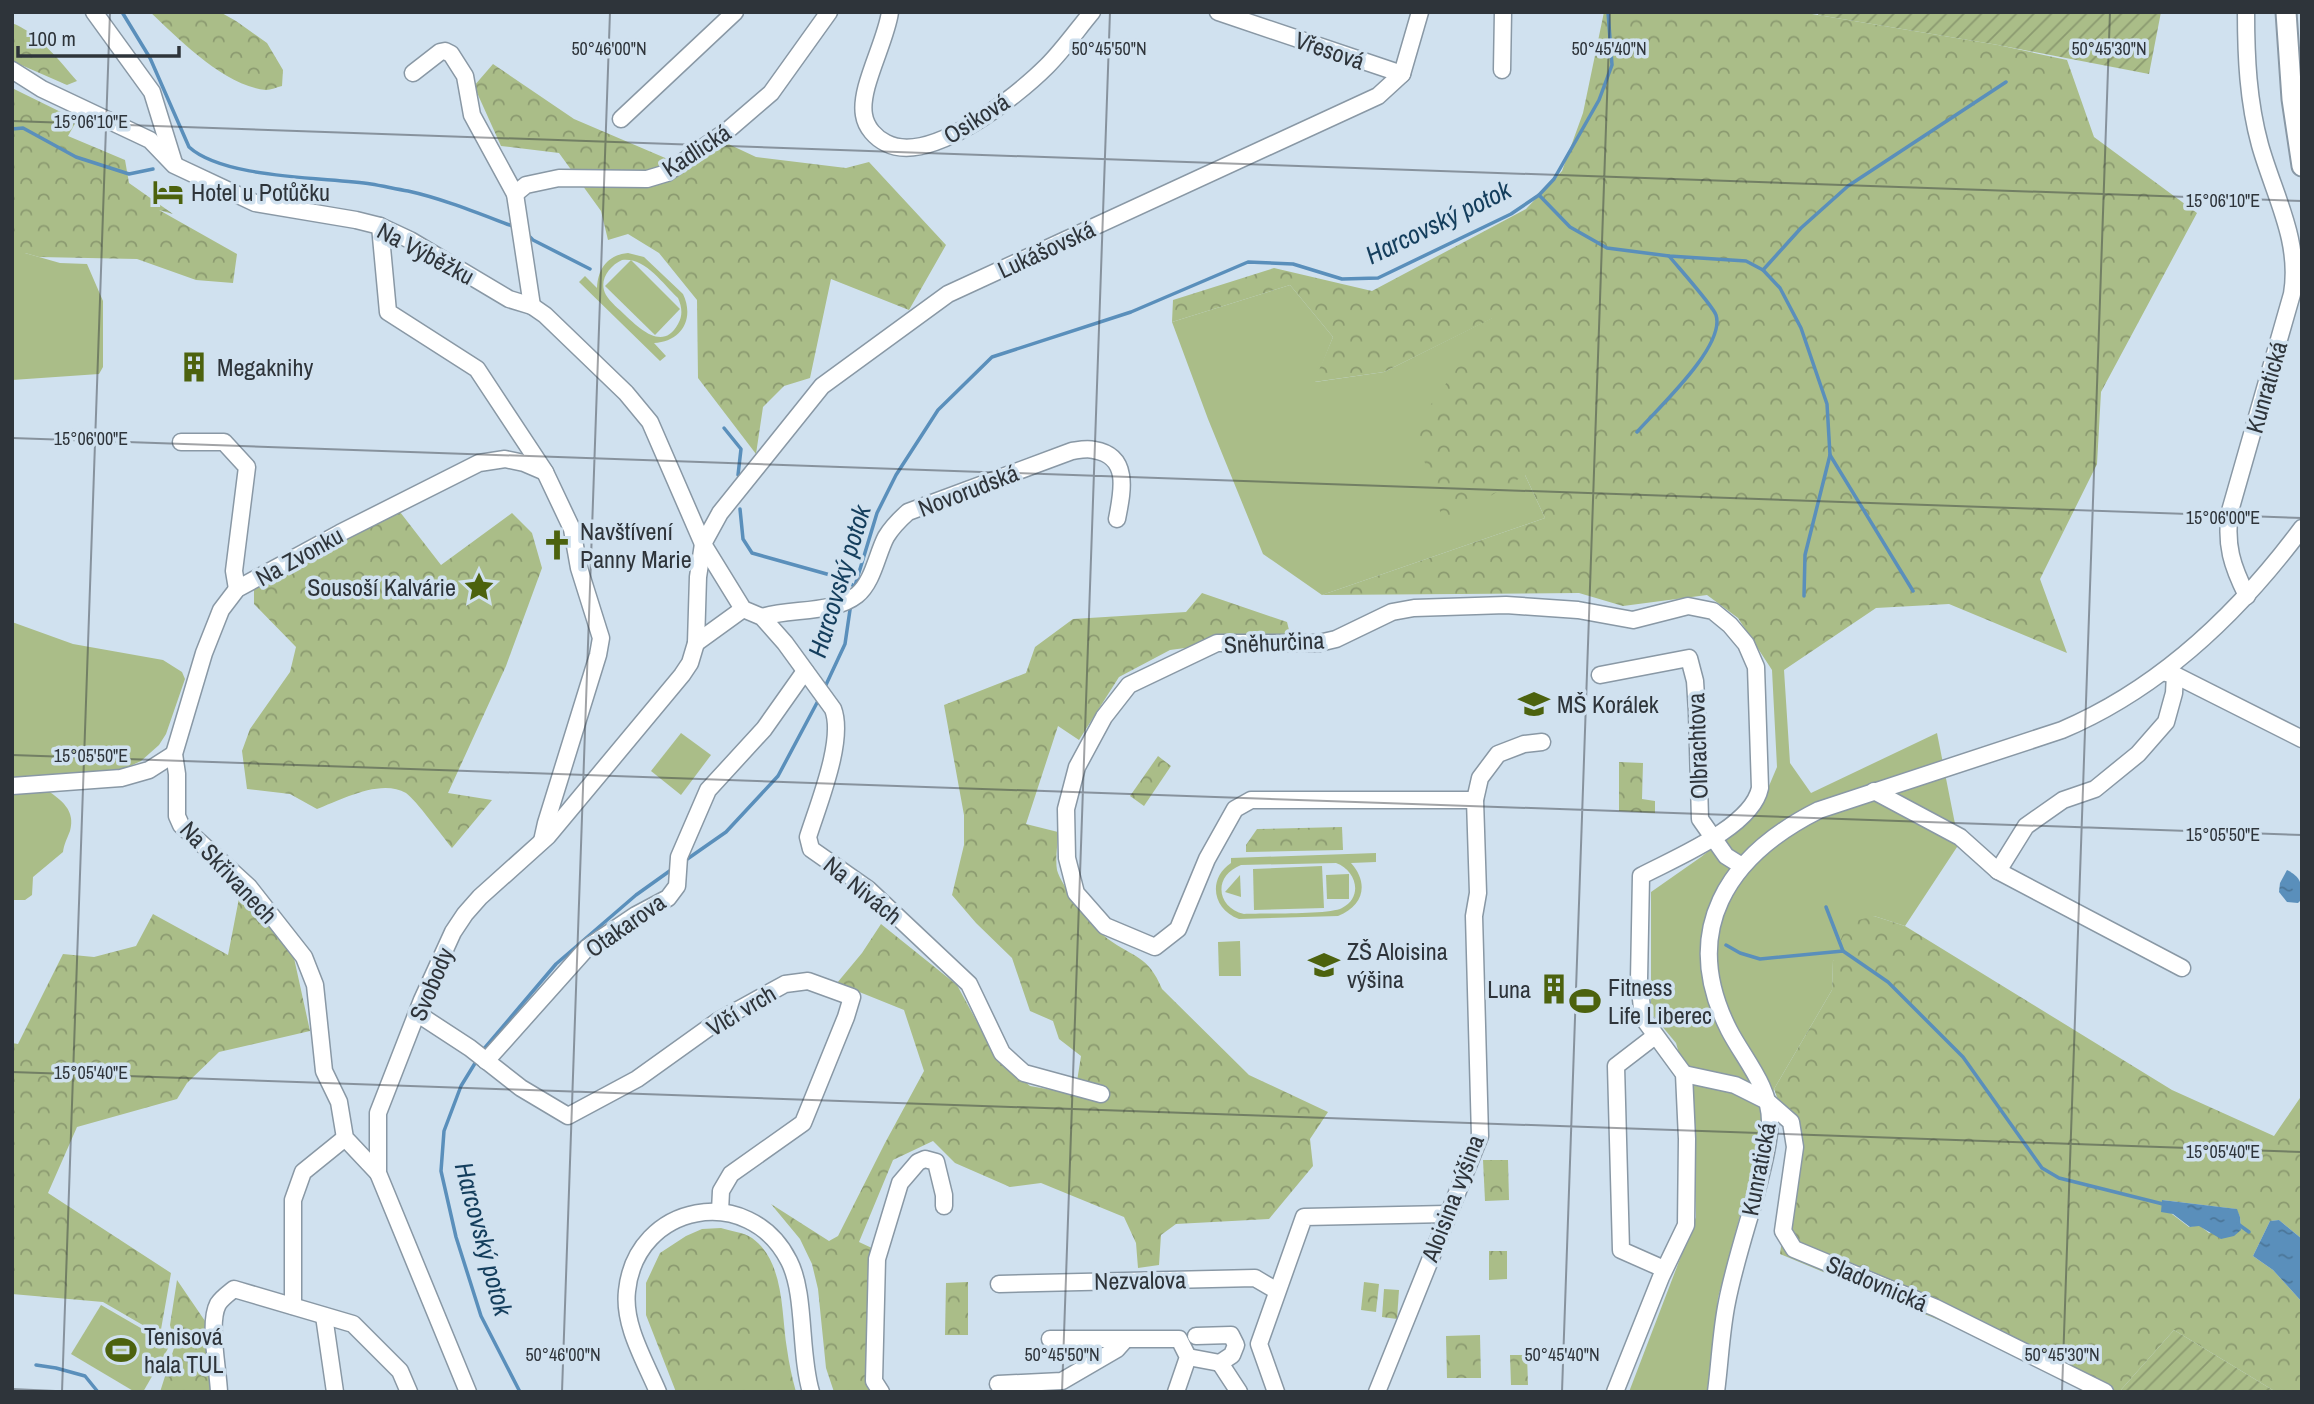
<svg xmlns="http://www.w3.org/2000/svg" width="2314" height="1404" font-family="'Archivo Narrow',sans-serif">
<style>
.grass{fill:#aabd88;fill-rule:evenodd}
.forest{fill:url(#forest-crowns);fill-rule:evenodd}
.garden{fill:url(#garden-furrows)}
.water{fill:url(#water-ripples)}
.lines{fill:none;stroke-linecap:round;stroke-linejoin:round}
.stream{stroke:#5a8fbb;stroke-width:3.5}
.minor-casing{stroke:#8998a5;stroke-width:19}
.major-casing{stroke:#8998a5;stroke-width:23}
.minor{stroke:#fff;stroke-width:16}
.major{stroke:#fff;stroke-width:19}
.ticks{fill:none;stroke:#2e343a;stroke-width:2;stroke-opacity:0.45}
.labels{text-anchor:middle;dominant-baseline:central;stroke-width:7;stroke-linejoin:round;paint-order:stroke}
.street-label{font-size:24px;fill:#2e343a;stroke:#d0e1ef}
.poi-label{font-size:24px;fill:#2e343a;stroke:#d0e1ef;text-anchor:start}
.water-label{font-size:26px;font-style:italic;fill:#143e5d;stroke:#d0e1ef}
.ticks-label{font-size:18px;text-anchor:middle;fill:#2e343a;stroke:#d0e1ef;stroke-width:7;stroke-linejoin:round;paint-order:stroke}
</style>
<defs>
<pattern id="forest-crowns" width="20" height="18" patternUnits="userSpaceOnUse" patternTransform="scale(1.75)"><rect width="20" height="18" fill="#aabd88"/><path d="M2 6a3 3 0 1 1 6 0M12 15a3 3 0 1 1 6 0" fill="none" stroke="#8b9a70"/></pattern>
<pattern id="garden-furrows" width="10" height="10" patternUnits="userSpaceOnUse" patternTransform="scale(1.75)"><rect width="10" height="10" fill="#aabd88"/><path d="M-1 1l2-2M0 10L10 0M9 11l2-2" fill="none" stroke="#8b9a70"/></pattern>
<pattern id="water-ripples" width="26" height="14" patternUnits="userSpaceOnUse" patternTransform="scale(1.75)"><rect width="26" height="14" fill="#5a8fbb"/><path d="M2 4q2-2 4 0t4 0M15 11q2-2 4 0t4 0" fill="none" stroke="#4b7699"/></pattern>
</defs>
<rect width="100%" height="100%" fill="#d0e1ef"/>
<!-- grass -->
<g class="grass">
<path d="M12,253h13l35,10 27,1 16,37v66l-4,7 -87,6z"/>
<path d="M628,253l16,4 39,37c12,25 -2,48 -29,49l12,13 -6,5 -81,-79 6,-6 12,12c1,-20 11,-33 31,-35zM622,260c23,-3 40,23 56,38 4,9 5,18 0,26 -15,28 -39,4 -53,-9 -6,-6 -15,-13 -19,-20 -8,-14 3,-29 16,-35z"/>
<path d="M631,260l49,49 -25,26 -50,-49z"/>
<path d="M1290,285l43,52 -18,45 69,-10 110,-55 31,158 20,43 -223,77 -59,-41 -55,-135 -36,-97z"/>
<path d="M12,622l61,22 90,16 19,12 3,7 -19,55 -7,11 -18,16 -26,12 -103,8z"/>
<path d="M1772,670h12l6,93 21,30 126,-60 22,111 -54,82 -31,-10 -41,45 -1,29 -58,99 -56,209 -11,94h-78l67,-175 -4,-119 -16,-55 -25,-30v-121l50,-35 57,-45 19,-45z"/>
<path d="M681,733l30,22 -30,40 -30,-24z"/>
<path d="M47,790c14,10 29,20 23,41 -3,8 -6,13 -7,21l-30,25 -1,18 -7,5h-13v-108z"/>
<path d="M1376,853v9l-25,1c18,20 13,43 -13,53l-99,3c-26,-9 -32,-40 -8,-56v-5zM1336,863c20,7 28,34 6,45 -13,7 -79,5 -98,6 -28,-7 -31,-38 -3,-49z"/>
<path d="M1322,866l2,42 -70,2 -1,-41z"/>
<path d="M1349,874v25h-22l-1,-24z"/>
<path d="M1240,875l1,22 -16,-5z"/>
<path d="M1240,941l1,35h-22l-1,-34z"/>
<path d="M101,1305l69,40 -27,47h-8l-64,-38z"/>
</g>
<!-- forest -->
<g class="forest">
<path d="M150,12h70l16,9 31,22 16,27 -1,16c-5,1 -11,4 -16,4 -42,-4 -87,-51 -116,-78z"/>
<path d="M1604,12h196l198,33 69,15 27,77 103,76 -96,179 -4,72 -57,115 27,74 -118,-49 -73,4 -92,62h-12l-34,-52 -31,-23 -84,11 -44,-13 -257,2 223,-77 -20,-43 -81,49 -30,-96 79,-110 -109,54 -70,10 19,-45 -43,-52 -118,37 1,-22 101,-32 98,23 154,-82 36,-38 21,-58z"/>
<path d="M12,23c26,10 47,37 65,58l-10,4 -55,-24z"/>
<path d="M493,64l81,55 110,47 40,-24 32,15 90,11 23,-6 77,83 -37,65 -78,-31 -21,99 -26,8 -21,21 -7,47 -58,-76 -1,-78 -38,-47 -31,-19 -20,6 -7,-29 -42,-58 -58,-7 -27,-60z"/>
<path d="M12,88l65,32 -9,16 57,24 4,23 44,31 -14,-4 78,44 -4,29 -37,-3 -59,-21 -98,-2 -14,-4h-13z"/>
<path d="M400,512l41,53 71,-52 20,20 10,35 -36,98 -58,127 44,7 -40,48c-10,-12 -36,-48 -46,-55 -25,-15 -66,7 -89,16l-27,-15 -43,-5 -5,-38 8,-22 40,-57 6,-25 -42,-43v-18z"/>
<path d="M1202,593l85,29 3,12 -120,16 -51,27 -40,63 -21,-14 -32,98 32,8c0,11 -3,27 -1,38 4,16 38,59 51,69 26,19 40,16 54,50l87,86 79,37 -18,27 3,27 -44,53 -93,5 -15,11 -2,30 -21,3 -2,-25 -12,-26 -83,-34 -31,4 -55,-24 -22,-22 -40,19 -34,82 15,7 2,143h-42l-8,-24 -8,-79 -6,-25 -12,-25 -29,-35 58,37 9,-5 47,-93 39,-72 -20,-61 -67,-27 25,-30 19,-29 76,61 39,72 34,29 45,8 6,-38 -22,-17 -6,-18 -23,-10 -18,-53 -36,-35 -24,-28 12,-50v-30l-20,-110 82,-32 9,-26 38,-28 113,-7z"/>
<path d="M1158,756l13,10 -27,40 -14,-10z"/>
<path d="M1619,762l24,1 -1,36 13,2v12l-36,-2z"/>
<path d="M1342,827l1,23 -97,2v-7l11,-16z"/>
<path d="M241,888l53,70 16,73 -91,21 -32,31 -10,16 -100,28 -29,66 123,80 -11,62 -57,-33 -91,-8v-251l6,1 45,-90 31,3 42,-11 17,-32 75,41z"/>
<path d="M1874,916l31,10 267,164 102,46 28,-41v144l-23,-19 -9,1 -17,35 20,14 29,32v90h-26l-102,-62 -55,62h-7l-332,-138 15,-107 -21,-58 58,-99 1,-29 14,-38zM2162,1200l74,9 4,8 1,13 -32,3 -10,-8 -10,2 -17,-13z"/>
<path d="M1483,1160h25l1,40 -24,1z"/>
<path d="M721,1228c9,3 22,4 31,10 33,24 29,75 35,111 2,14 5,29 9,43h-120l-30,-77v-32l14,-30 26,-17 16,-7z"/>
<path d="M1489,1251h18v28l-18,1z"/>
<path d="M177,1280l28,41 6,71h-51l15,-47 -5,-20z"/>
<path d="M968,1282v53h-23l1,-52z"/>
<path d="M1364,1282l15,2 -3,28 -15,-2z"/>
<path d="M1384,1289l15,1 -2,29 -15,-2z"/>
<path d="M1480,1335l1,43h-34l-1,-42z"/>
<path d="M1510,1355h17l1,30h-17z"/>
</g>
<!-- garden -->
<g class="garden">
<path d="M1819,12h342l-12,62 -151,-29 -180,-30z"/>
<path d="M2174,1330l102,62h-157z"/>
</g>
<!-- water -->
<g class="water">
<path d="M2287,870c14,7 15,14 15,29l-4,4 -11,-1 -8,-10 1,-9z"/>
<path d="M2162,1200l75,9 3,8 1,13 -7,6 -13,3 -22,-13 -9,1 -17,-13 -12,-2z"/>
<path d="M2279,1220l23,19v63l-29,-32 -20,-14 17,-35z"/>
</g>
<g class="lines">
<!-- stream -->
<g class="stream">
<path d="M122,12l28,46 39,89c35,32 135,30 182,37 12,2 25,5 37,7 36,8 72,23 107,36"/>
<path d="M12,129l11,-1 53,29 53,17 24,-5"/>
<path d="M1539,195l31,32 37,21 62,8 77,5 17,9 17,18 21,40 26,76 3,51 83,136"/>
<path d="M526,233l7,7 57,29"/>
<path d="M1763,270l38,-42 47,-42 158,-104"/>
<path d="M724,428l17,21 -3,26"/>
<path d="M1637,432c20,-23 89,-86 79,-117 -3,-9 -38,-48 -47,-59"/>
<path d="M740,509l3,30 9,14 89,25 13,8"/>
<path d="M854,589l23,-76 19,-38 42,-65 54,-53 139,-45 117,-50 45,2 49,15 36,-1 133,-64 28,-19 15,-16 45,-79 13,-35 -4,-53"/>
<path d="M1804,596l1,-41 25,-100"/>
<path d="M824,689l21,-45 6,-41"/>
<path d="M683,862l43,-30 52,-56 41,-77"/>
<path d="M1826,907l17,44"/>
<path d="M1726,945l14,8 20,6 83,-8 45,31 75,75 79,111 17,10 104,26"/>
<path d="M483,1050l73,-86 80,-69 35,-25"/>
<path d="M477,1060l-16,26 -17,45 -3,40 15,66 25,79 39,76"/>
<path d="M2238,1224l11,8"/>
<path d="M36,1365l20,3 29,8 13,16"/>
</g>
<!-- minor casing -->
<g class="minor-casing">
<g id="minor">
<path d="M94,12l58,80 22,71"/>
<path d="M890,12c-4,30 -31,76 -26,103 2,13 12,23 22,28 44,23 131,-47 161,-77 16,-16 30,-36 45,-54"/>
<path d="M1218,12l184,62"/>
<path d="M2246,12c0,45 2,89 14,133 14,50 41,96 32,149l-62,217c-5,34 2,55 17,85"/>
<path d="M12,70l30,19 108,51 24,25 81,38 101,17 24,6 30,14 99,59 23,7 13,9 81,78 24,29 53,122 40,65 19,8 23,26 48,66c12,31 -15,96 -25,128l3,12 57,40 101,95 33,69 22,20 77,21"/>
<path d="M1502,70l1,-58"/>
<path d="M413,73l27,-21 5,-1 6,3 14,22 7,39 43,79 17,112"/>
<path d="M621,119l114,-107"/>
<path d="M515,194l11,-9 33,-7 88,1 20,-6 61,-43 43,-37 58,-81"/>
<path d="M380,226l8,86 89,57 68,103 27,57 7,39 22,70 -3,17 -52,168 -4,18"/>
<path d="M181,442h43l23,25 -13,104 3,18"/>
<path d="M762,617c29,-9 71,-3 95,-22 16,-13 20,-41 29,-58 6,-10 13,-17 22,-25l164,-61c7,-1 15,-3 22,-1 37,6 28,43 23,69"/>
<path d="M696,643l47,-34"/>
<path d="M2166,673l9,2 127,64"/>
<path d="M1600,675l89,-17 6,23 2,31 3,107 26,37 16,10"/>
<path d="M12,786l109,-8 28,-8 25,-16"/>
<path d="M1874,791l86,46 38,34 184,97"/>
<path d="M1475,800h-224l-16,9 -28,50 -29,70 -23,18 -50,-21 -29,-33 -9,-35 -1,-49 11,-42 27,-50 25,-32 88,-42h102l17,-4 56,-27 22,-4 92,-3 72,5 55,10 55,-14 25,5 17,14 16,19 10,23 4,121c-8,39 -85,70 -119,88l-2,104 4,38 41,56 3,65 -1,86 -25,52 -46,115"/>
<path d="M1998,871l28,-45 37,-26 32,-11 43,-35 28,-32 8,-29 1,-18"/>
<path d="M418,1014l52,34 51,40 47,28 69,-37 81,-58 67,-37 23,-3 44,16 -6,20 -43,106 -72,51 -10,17 -1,20"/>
<path d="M1655,1036l-39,30 5,184 43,19"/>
<path d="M486,1061l101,-113 49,-33 32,-17 9,-12 2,-29 29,-67 56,-61 41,-58"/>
<path d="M1684,1074l51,11 32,16 24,21 4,25 -12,84 11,18 142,59 169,84"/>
<path d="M378,1173l-33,-35 -6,-36 -15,-31 -9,-86 -11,-28 -55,-70 -68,-62 -4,-9v-42l-3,-20 30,-101 17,-43 16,-21 103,-56 139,-70 26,-4 19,4 21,9"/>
<path d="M999,1284l256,-6 22,13"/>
<path d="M293,1306v-106l10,-28 42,-34"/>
<path d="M324,1316l11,76"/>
<path d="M1050,1339h129l9,18 -12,35"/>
<path d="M1188,1357l32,6 12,-8 4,-10 -5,-10 -35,1"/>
<path d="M1220,1363l19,29"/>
<path d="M998,1384l64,-3 55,-32 8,-9"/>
<path d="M219,1392c-1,-24 -11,-69 -1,-88 4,-6 11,-11 16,-15l119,35 47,47 9,21"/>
<path d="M468,1392l-90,-219v-60l44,-113 31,-68 12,-18 15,-17 68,-61 134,-161 8,-12 6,-20 2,-66 5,-33 17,-31 102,-127 126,-92 430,-198 24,-22 18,-62"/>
<path d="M658,1392c-13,-31 -35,-67 -31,-101 9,-88 122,-109 162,-30 17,33 10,91 22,131"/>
<path d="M881,1392l-7,-11 3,-122 23,-76 18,-21 7,-3 11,3 8,33v11"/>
<path d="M1276,1392l-17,-48 45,-127 143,-3"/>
<path d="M1377,1392l103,-256 -6,-220 4,-23 -3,-93 5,-22 18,-24 26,-10 18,-2"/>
<path d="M1716,1392c4,-30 5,-61 11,-90 7,-36 19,-72 29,-108 6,-24 13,-49 14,-73 0,-34 -26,-62 -41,-91 -50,-99 -2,-174 90,-220l243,-80c99,-42 176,-116 240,-202"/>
</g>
</g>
<!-- major casing -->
<g class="major-casing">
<path id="major" d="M2286,12l6,87 10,67"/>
</g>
<!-- minor -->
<use href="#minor" class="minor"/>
<!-- major -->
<use href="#major" class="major"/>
</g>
<!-- ticks -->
<path class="ticks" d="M12,121l2290,80M12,438l2290,80M12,755l2290,80M12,1072l2290,80M12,1389l65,3M62,1392l48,-1380M562,1392l48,-1380M1062,1392l48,-1380M1562,1392l48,-1380M2062,1392l48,-1380"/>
<!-- icons -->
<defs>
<g id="hotel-bare" transform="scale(2.415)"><path d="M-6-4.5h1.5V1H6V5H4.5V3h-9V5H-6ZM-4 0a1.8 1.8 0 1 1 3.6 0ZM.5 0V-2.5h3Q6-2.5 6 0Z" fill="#4c620e" stroke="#d0e1ef" stroke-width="2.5" paint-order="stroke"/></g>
<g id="building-bare" transform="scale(2.415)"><path d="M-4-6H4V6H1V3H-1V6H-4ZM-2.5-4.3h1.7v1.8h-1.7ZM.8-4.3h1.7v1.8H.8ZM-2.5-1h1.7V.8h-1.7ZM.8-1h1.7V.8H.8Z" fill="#4c620e" stroke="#d0e1ef" stroke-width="2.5" paint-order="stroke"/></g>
<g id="church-bare" transform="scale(2.415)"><path d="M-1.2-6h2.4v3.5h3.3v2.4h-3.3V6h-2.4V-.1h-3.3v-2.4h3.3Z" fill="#4c620e" stroke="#d0e1ef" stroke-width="2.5" paint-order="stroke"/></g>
<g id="sight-bare" transform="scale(2.415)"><path d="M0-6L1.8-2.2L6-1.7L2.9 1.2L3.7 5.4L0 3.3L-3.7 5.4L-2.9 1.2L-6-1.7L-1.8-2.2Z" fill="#4c620e" stroke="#d0e1ef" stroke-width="2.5" paint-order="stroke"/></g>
<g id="school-bare" transform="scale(2.415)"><path d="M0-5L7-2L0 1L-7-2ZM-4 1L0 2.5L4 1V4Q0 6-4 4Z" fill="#4c620e" stroke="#d0e1ef" stroke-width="2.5" paint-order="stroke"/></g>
<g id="stadium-bare" transform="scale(2.415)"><path d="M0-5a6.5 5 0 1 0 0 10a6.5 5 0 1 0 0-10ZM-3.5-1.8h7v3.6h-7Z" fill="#4c620e" stroke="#d0e1ef" stroke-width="2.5" paint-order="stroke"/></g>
</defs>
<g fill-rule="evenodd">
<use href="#hotel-bare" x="168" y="192"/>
<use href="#building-bare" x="194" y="367"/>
<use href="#church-bare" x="557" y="545"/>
<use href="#sight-bare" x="479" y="587"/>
<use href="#school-bare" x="1534" y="704"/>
<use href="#school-bare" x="1324" y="965"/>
<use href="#building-bare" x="1554" y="989"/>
<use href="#stadium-bare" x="1585" y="1001"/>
<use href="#stadium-bare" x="121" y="1350"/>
</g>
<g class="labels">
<!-- street labels -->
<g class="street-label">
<text transform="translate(1330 50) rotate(19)">Vřesová</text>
<text transform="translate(976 118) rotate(-32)">Osiková</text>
<text transform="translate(696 150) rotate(-33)">Kadlická</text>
<text transform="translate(1046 249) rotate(-25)">Lukášovská</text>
<text transform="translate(426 253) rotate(28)">Na Výběžku</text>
<text transform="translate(2266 387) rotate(-74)">Kunratická</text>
<text transform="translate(968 490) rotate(-21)">Novorudská</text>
<text transform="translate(299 556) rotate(-29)">Na Zvonku</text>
<text transform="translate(1274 642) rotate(-3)">Sněhurčina</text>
<text transform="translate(1697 746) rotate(-92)">Olbrachtova</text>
<text transform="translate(229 872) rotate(47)">Na Skřivanech</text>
<text transform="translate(863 890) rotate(39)">Na Nivách</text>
<text transform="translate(625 925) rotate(-35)">Otakarova</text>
<text transform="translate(431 984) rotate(-67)">Svobody</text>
<text transform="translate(741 1010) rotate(-31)">Vlčí vrch</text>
<text transform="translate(1758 1169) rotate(-79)">Kunratická</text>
<text transform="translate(1452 1198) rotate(-69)">Aloisina výšina</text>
<text transform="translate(1140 1280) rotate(-1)">Nezvalova</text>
<text transform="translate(1877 1283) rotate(23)">Sladovnická</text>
</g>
<!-- poi labels -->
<g class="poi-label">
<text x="191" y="192">Hotel u Potůčku</text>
<text x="217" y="367">Megaknihy</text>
<text x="580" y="531">Navštívení<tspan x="580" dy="28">Panny Marie</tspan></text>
<text x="456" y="587" text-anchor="end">Sousoší Kalvárie</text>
<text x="1557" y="704">MŠ Korálek</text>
<text x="1347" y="951">ZŠ Aloisina<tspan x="1347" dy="28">výšina</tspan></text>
<text x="1608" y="987">Fitness<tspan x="1608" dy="28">Life Liberec</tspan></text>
<text x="1531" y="989" text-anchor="end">Luna</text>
<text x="144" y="1336">Tenisová<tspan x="144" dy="28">hala TUL</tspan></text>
</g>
<!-- water labels -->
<g class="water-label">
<text transform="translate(1438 222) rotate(-26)">Harcovský potok</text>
<text transform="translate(839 581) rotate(-73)">Harcovský potok</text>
<text transform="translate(484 1239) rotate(75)">Harcovský potok</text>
</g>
</g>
<g class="ticks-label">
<text x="609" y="55">50°46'00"N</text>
<text x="1109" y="55">50°45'50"N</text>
<text x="1609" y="55">50°45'40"N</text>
<text x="2109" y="55">50°45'30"N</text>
<text x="91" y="128">15°06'10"E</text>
<text x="2223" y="207">15°06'10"E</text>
<text x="91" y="445">15°06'00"E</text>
<text x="2223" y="524">15°06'00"E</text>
<text x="91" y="762">15°05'50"E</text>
<text x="2223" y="841">15°05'50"E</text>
<text x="91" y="1079">15°05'40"E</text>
<text x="2223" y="1158">15°05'40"E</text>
<text x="563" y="1361">50°46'00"N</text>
<text x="1062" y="1361">50°45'50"N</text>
<text x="1562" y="1361">50°45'40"N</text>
<text x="2062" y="1361">50°45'30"N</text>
</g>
<!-- border -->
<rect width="2314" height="1404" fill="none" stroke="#2e343a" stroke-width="28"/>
<!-- scale -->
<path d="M18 46v10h161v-10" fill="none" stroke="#2e343a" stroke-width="3.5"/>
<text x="28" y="46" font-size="21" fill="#2e343a" stroke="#d0e1ef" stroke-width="5" paint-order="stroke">100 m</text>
</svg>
